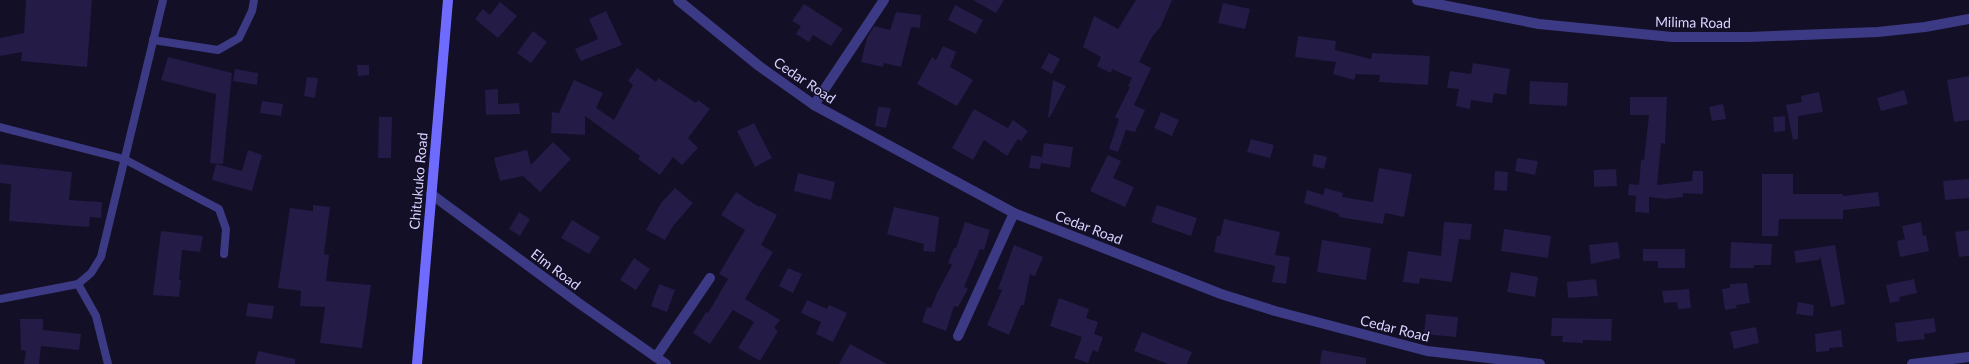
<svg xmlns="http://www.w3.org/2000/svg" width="1969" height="364" font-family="Lato,sans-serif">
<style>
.building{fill:#241b47}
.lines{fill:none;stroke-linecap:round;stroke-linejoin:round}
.lane{stroke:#3d3a85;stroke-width:8}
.street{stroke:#3d3a85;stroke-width:10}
.secondary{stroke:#6f6bff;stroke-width:10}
.labels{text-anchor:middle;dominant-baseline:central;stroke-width:3;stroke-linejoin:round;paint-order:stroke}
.street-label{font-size:14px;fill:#d9d4ff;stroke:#130f26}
</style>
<rect width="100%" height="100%" fill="#130f26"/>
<!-- building -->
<g class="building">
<path d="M26,0h66l-5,67 -66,-6 1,-9 -22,4v-18l24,-5z"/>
<path d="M973,0h31l-8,13z"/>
<path d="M1136,0h36l-11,26 -9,11 -13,25 12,6 -17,37 11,5 -10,22 -9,-2 -8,22 -9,-3 10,-30 -4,-2 15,-30 -2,-1 4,-8 -20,-9 -1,4 -14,-7 4,-9 -18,-10 11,-31 24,13z"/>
<path d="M500,2l17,14 -19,22 -23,-19 8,-10 7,6z"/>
<path d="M1223,3l27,6 -5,20 -27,-6z"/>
<path d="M804,4l39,25 -12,17 -18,-11 -4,7 -13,-8 5,-8 -9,-5z"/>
<path d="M955,5l28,15 -7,14 -28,-14z"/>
<path d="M606,11l16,34 -41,16 -6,-12 23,-10 -9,-20z"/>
<path d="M896,12l25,3 -1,13 -9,-1 -10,40 -17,-4 -1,4 -22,-5 6,-24 7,-12 16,4z"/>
<path d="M533,31l14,11 -16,21 -14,-10z"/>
<path d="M1298,36l38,5 -1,9 36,9 1,-6 58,3 -2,29 -49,-3 1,-7 -24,-1 -2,6 -21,-6 3,-12 -41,-5z"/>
<path d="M943,46l13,6 -6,15 23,13 -16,26 -40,-22 15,-27 4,3z"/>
<path d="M1049,53l11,6 -8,15 -11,-6z"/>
<path d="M168,57l64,16 -9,91 -13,-1 6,-69 -55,-14z"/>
<path d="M1473,63l37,6 -4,26 -12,-2 -2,10 -21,-3 -1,9 -14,-3 3,-17 -12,-1 3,-17 21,3z"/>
<path d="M357,65h12v10l-11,1z"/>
<path d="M637,68l19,14 2,-4 38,25 2,-3 12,9 -22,29 10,10 -16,17 -9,-8 -13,18 -22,-16 2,-3 -55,-40v19l-34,-2 1,-21 7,1 15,-33 29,13 -7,15 18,12 19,-35 -5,-4z"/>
<path d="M235,69l23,4 -1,12 -24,-4z"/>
<path d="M1969,76v44l-15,2 -7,-42z"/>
<path d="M307,77l11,1 -3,20 -11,-2z"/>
<path d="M1053,80l13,6 -16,31h-2z"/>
<path d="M1530,81l38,2 -1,23 -38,-2z"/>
<path d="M498,89v15l21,-1 1,11 -34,1 -1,-25z"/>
<path d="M1904,90l4,14 -27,7 -4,-13z"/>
<path d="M1819,92l4,20 -25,4v23l-5,1 -7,-35 16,-3 -1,-6z"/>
<path d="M1630,97h37l-2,47 -4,-1 -4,42 35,-4 1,-10h10v23l-20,-1v4l-17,2 -17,-2v16l-14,-1 1,-16 -8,-1 1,-11 10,1 2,-25h3l5,-45h-19z"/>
<path d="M262,101l21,3 -2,12 -21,-3z"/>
<path d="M1723,104l3,15 -14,2 -3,-14z"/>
<path d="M878,107l13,1 -5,20 -11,-2z"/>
<path d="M974,109l34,19 5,-8 15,11 -7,10 -3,-2 -11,17 -23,-16 -11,20 -21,-12z"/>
<path d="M1161,112l18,8 -7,16 -18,-8z"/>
<path d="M1785,116v15l-11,1 -1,-15z"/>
<path d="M379,117h13l-1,41h-13z"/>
<path d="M754,123l18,35 -17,9 -18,-36z"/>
<path d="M1251,139l23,6 -4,13 -23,-6z"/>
<path d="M553,142l18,17 -31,33 -17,-16 -23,5 -6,-23 33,-8 4,15z"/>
<path d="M1044,143l29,4 -3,21 -29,-5z"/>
<path d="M248,150l14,5 -10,36 -40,-11 4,-16 26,7z"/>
<path d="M1314,154l13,3 -3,12 -12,-3z"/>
<path d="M1031,155l11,2 -2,12 -11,-1z"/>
<path d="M1108,155l13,6 -8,17 21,9 -9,20 -35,-16z"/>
<path d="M1517,158l21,3 -3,14 -20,-4z"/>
<path d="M0,164l72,8 -3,28 33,2 -1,16 -11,-1 -1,10 -80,-6 2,-37 -11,-1z"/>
<path d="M1379,168l33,6 -8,43 -19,-4 -2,11 -44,-7v-3l-35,-11 3,-13 16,5 2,-7 18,5 -1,4 31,5z"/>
<path d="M1616,169l1,17 -23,1v-17z"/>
<path d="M1495,171l13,1 -1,19 -13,-1z"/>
<path d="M798,173l37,9 -4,18 -37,-9z"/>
<path d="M1762,174h31v20h50v2l35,-4 2,14 -37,4v9h-64l-1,17h-16z"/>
<path d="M1969,179v19l-24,2 -2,-19z"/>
<path d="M675,188l18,15 -20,23 -8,14 -19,-10 15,-27z"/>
<path d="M736,192l23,15 1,-1 17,9 -16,30 12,7 -28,47 35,21 -6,8 4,3 -18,30 -22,-13 16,-26 -21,-12 -23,34 -17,-11 13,-21 2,1 20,-34 -9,-5 26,-44 -24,-15z"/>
<path d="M313,205l17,2 -6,47 5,1 -3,26 45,4 -9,63 -42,-5 5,-36 -25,-1 1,-15 -23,-3 12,-80 23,3z"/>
<path d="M1157,205l40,13 -6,18 -40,-14z"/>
<path d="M894,207l45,10 -4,35 -12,-1 1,-7 -37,-10z"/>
<path d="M519,212l11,7 -10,17 -11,-7z"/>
<path d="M1224,219l56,13 -5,23 15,2 -4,27 -14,-2 3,-16 -61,-14 3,-16h3z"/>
<path d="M572,220l28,17 -11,17 -28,-16z"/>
<path d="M965,222l25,8 -6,20 -4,-1 -16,38 4,2 -10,18 -4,-1 -8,25 -24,-9 5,-15 4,1 6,-15 15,-28 -4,-2 6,-15h2z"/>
<path d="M1444,222l28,2 -2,16 -11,-1 -7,43 -32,-4 -1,6 -16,-2 5,-31 33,5z"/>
<path d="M1921,222l2,14 3,-1 3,16 -29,6 -3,-16 8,-2 -3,-13z"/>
<path d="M1504,229l47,7 -3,22 -47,-7z"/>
<path d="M1969,230v26l-10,1 -4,-25z"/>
<path d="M161,231l42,5 -3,16 -18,-2 -3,30h2l-2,17 -26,-2z"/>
<path d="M1322,240l49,8 -5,32 -49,-8z"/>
<path d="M1618,242l2,16 -29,6 -2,-19z"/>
<path d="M1731,242l41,2 -1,21h-17v3h-24z"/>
<path d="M1014,245l29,12 -8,19 -5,-2 -6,31h-3l-12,30 -22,-10 15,-35 -4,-1z"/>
<path d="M1835,245l10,59 -14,3 -11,-51 -1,4 -23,3 -2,-12z"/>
<path d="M1643,249h42v19h-27v-7h-15z"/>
<path d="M634,258l16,11 -14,21 -16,-10z"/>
<path d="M788,268l14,6 -9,19 -14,-7z"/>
<path d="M1511,272l27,5 -3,20 -28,-5z"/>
<path d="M1596,279l2,17 -30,2 -1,-16z"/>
<path d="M1914,279l3,14 -18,4 1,4 -10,2 -4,-18z"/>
<path d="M1747,283l3,20 -14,2 1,3 -12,2 -3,-21 8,-1v-4z"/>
<path d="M659,284l16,6 -8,22 -16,-6z"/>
<path d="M1689,289l2,19 -13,1 -1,-7 -13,1 -2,-12z"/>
<path d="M1059,298l30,11 -3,9 12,4 -4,12 9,3 -5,15 -5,-2 -5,13 -14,-5 8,-21 -32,-11z"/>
<path d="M807,300l20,9 2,-4 18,8 -14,29 -17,-8 5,-12 -20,-9z"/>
<path d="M1798,302l16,3 -1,11 -17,-2z"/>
<path d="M248,303l26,3 -2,13 -26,-3z"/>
<path d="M1426,314l32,3 -2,20 -32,-3z"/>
<path d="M1552,318l60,1 -1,22 -28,-1v3l-21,-1 1,-6h-12z"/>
<path d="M1934,318l2,14 -12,2 1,5 -28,3 -2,-19z"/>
<path d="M20,319h23v11l38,4 -2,16 -38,-4 -2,18h-15l2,-13 -5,-1z"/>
<path d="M1756,327l3,16 -25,6 -4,-17z"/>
<path d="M1841,330l2,17 -14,1v3l-13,1 -1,-18z"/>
<path d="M1142,332l50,20 -5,12h-19l-34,-13z"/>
<path d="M850,344l37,20h-48z"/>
<path d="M1322,350l44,8v6h-46z"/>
<path d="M258,351l37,8v5h-40z"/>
</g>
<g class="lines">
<!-- lane -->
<g class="lane">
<path d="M153,40l65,10 21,-12 13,-27 2,-11"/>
<path d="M0,127l124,32 95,50 7,20 -2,25"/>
<path d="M78,284l18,32 12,48"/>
<path d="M0,299l78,-15 13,-11 10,-16 62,-257"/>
</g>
<!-- street -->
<g class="street">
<path d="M678,0l81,66 55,39 200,108 207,81 54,17 152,40 113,13"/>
<path d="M1417,0l122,24 133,13h77l129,-5 47,-5 44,-8"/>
<path d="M814,105l70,-105"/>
<path d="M431,194l149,110 86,60"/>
<path d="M958,336l56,-123"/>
<path d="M656,357l54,-79"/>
<path d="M1912,364l57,-7"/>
</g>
<!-- secondary -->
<path class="secondary" d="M417,364l31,-364"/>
</g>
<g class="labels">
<!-- street labels -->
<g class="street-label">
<text transform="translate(1693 22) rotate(1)">Milima Road</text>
<text transform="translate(805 80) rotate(34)">Cedar Road</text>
<text transform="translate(418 181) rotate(-85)">Chitukuko Road</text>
<text transform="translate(1089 227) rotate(21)">Cedar Road</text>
<text transform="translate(556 269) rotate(37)">Elm Road</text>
<text transform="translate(1395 328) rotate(14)">Cedar Road</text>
</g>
</g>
</svg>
